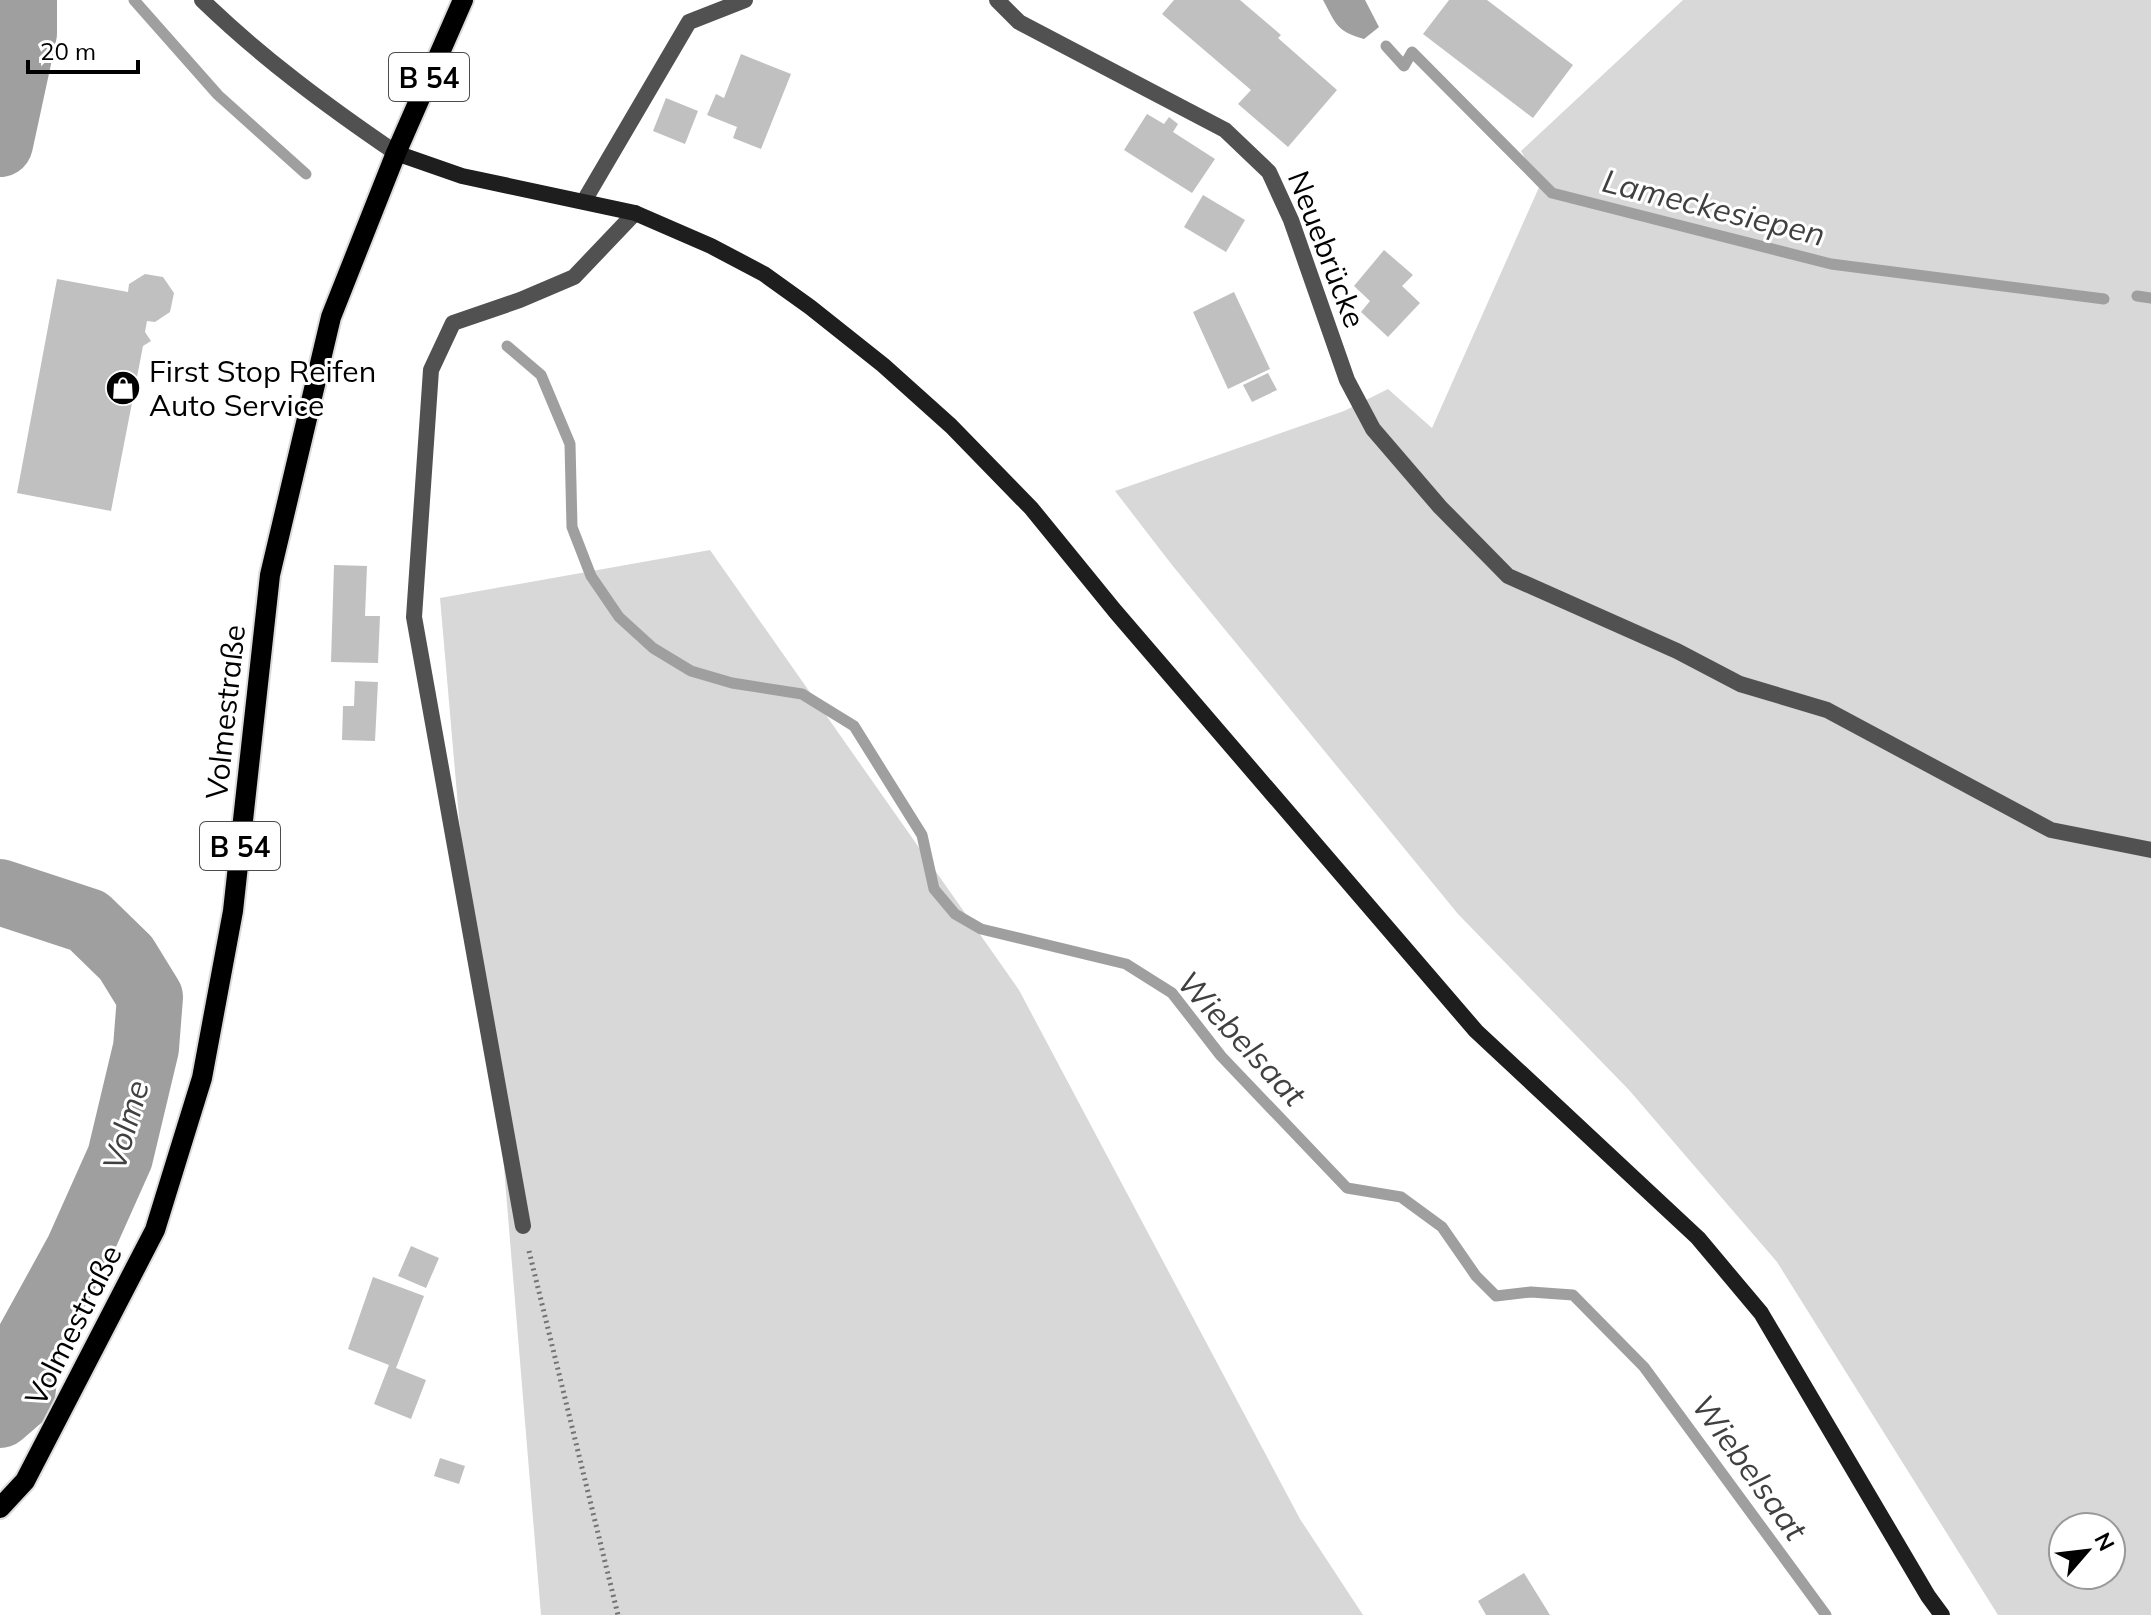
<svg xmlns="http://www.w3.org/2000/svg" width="2151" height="1615" font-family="Mulish,sans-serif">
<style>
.green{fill:#d8d8d8;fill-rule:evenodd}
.water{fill:#9f9f9f}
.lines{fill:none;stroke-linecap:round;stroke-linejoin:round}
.stream{stroke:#9f9f9f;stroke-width:11}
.river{stroke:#9f9f9f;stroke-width:66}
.building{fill:#c0c0c0}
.primary-casing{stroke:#dbdbdb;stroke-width:24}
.path{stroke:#737373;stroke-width:5;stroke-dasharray:2 4;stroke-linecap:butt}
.service{stroke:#515151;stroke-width:16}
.minor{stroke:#515151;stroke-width:16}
.secondary{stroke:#1e1e1e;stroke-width:16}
.primary{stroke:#000;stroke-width:20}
.labels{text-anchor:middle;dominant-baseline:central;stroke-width:6;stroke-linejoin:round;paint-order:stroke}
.shield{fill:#fff;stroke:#4c4c4c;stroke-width:2}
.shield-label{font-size:28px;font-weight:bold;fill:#000}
.street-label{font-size:30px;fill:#000;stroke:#fff}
.poi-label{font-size:30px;fill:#000;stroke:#fff;text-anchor:start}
.water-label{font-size:32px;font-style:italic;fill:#404040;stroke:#fff}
</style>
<rect width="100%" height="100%" fill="#fff"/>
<!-- green -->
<g class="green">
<path d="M1683,0h468v1615h-153l-221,-353 -148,-172 -171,-176 -286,-349 -57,-74 229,-80 44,-22 44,39 108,-243 -19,-34zM2063,1527h48v48h-48z"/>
<path d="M710,550l309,440 281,529 63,96h-822l-46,-556 -33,-207 -22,-254z"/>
</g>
<!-- water -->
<path class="water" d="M1323,0h42l14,27 -15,12c-28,-8 -28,-15 -41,-39z"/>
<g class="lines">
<!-- stream -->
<g class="stream">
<path d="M134,0l84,95 88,79"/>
<path d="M1386,46l18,20 8,-14 140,141 279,71 273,35"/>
<path d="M2137,296l14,2"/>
<path d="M507,346l34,29 29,69 2,83 19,49 28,41 34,31 38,23 41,12 70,11 52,32 68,109 12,54 21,25 26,15 145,35 46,29 49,63 126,132 54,9 41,30 34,49 20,20 35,-4 42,3 71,72 182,248"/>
</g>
<!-- river -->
<g class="river">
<path d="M0,144l24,-111v-33"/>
<path d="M0,892l88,29 38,37 24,39 -4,51 -26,109 -42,94 -49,89 -7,56 -22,19"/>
</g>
</g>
<!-- building -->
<g class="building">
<path d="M1174,0h66l41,35 -3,3 59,52 -49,57 -50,-43 13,-14 -89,-76z"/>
<path d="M1449,0h38l86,65 -40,53 -110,-84z"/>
<path d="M741,54l50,20 -30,75 -28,-11 4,-11 -30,-12 9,-21 8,4z"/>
<path d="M666,98l32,13 -13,33 -32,-13z"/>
<path d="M1147,114l17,10 5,-7 9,7 -5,8 42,27 -23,34 -68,-43z"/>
<path d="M1203,195l42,25 -19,32 -42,-25z"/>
<path d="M1384,250l29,25 -11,11 18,17 -32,34 -27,-25 9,-11 -16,-15z"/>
<path d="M145,274l18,3 11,16 -4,19 -15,10 -8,-1 -2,11 6,9 -8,5 -32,165 -94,-18 40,-214 71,13 1,-8z"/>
<path d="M1234,292l36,77 -42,20 -35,-77z"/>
<path d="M1268,373l9,17 -25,12 -9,-17z"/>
<path d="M334,565l33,1 -2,50h15l-2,47 -47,-1z"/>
<path d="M355,681l23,1 -3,59 -33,-1 1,-34h11z"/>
<path d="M411,1246l28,12 -13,30 -28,-12z"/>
<path d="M373,1277l51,19 -28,72 30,12 -15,39 -37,-15 15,-39 -41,-16z"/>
<path d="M440,1458l25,8 -6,18 -25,-8z"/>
<path d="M1524,1573l26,42h-64l-8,-14z"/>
</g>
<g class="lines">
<!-- primary casing -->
<g class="primary-casing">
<path id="primary" d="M0,1508l25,-27 130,-251 47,-152 31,-167 37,-336 61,-258 65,-164 67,-153"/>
</g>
<!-- path -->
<path class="path" d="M529,1251l89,364"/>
<!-- service -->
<path class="service" d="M523,1226l-109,-609 17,-247 22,-47 67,-23 54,-23 61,-64"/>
<!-- minor -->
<g class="minor">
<path d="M202,0c60,58 125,106 194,153"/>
<path d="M997,0l22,22 206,108 44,42 22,48 56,160 26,49 67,78 68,69 169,75 63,33 87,26 224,120 100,20"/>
<path d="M584,201l105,-179 56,-22"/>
</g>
<!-- secondary -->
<path class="secondary" d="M396,153l66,23 173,37 76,33 53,28 46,33 73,58 68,61 80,82 84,103 361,420 222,207 63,75 167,283 14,19"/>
<!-- primary -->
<use href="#primary" class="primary"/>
</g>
<!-- icons -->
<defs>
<g id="shop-disc" transform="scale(1.8)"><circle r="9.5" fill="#000" stroke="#fff"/><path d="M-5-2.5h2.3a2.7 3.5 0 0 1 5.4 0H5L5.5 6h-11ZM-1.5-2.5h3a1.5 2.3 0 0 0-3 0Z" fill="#fff"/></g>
</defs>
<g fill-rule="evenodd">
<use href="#shop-disc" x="123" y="388"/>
</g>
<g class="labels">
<!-- shield labels -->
<g class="shield">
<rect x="389" y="53" width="80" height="48" rx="6"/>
<rect x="200" y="822" width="80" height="48" rx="6"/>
</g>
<g class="shield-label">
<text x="429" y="77">B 54</text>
<text x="240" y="846">B 54</text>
</g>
<!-- street labels -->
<g class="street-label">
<text transform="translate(1327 249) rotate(69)">Neuebrücke</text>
<text transform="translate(225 712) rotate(-84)">Volmestraße</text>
<text transform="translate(73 1325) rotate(-63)">Volmestraße</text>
</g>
<!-- poi labels -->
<g class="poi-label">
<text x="149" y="371">First Stop Reifen<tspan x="149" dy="34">Auto Service</tspan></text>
</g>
<!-- water labels -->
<g class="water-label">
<text transform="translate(1714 207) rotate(14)">Lameckesiepen</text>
<text transform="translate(1242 1038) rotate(47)">Wiebelsaat</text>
<text transform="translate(125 1125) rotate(-74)">Volme</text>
<text transform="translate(1750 1467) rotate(54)">Wiebelsaat</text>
</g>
</g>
<!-- north arrow -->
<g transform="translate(2087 1551) rotate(62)"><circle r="38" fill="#ffffff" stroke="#999999" stroke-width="2"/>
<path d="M0-6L14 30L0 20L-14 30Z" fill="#000000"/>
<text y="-12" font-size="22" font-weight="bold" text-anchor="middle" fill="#000000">N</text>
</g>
<!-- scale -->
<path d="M28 60v12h110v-12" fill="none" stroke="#000000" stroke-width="4"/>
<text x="40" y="60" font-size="24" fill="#000000" stroke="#ffffff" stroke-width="6" paint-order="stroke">20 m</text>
</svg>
